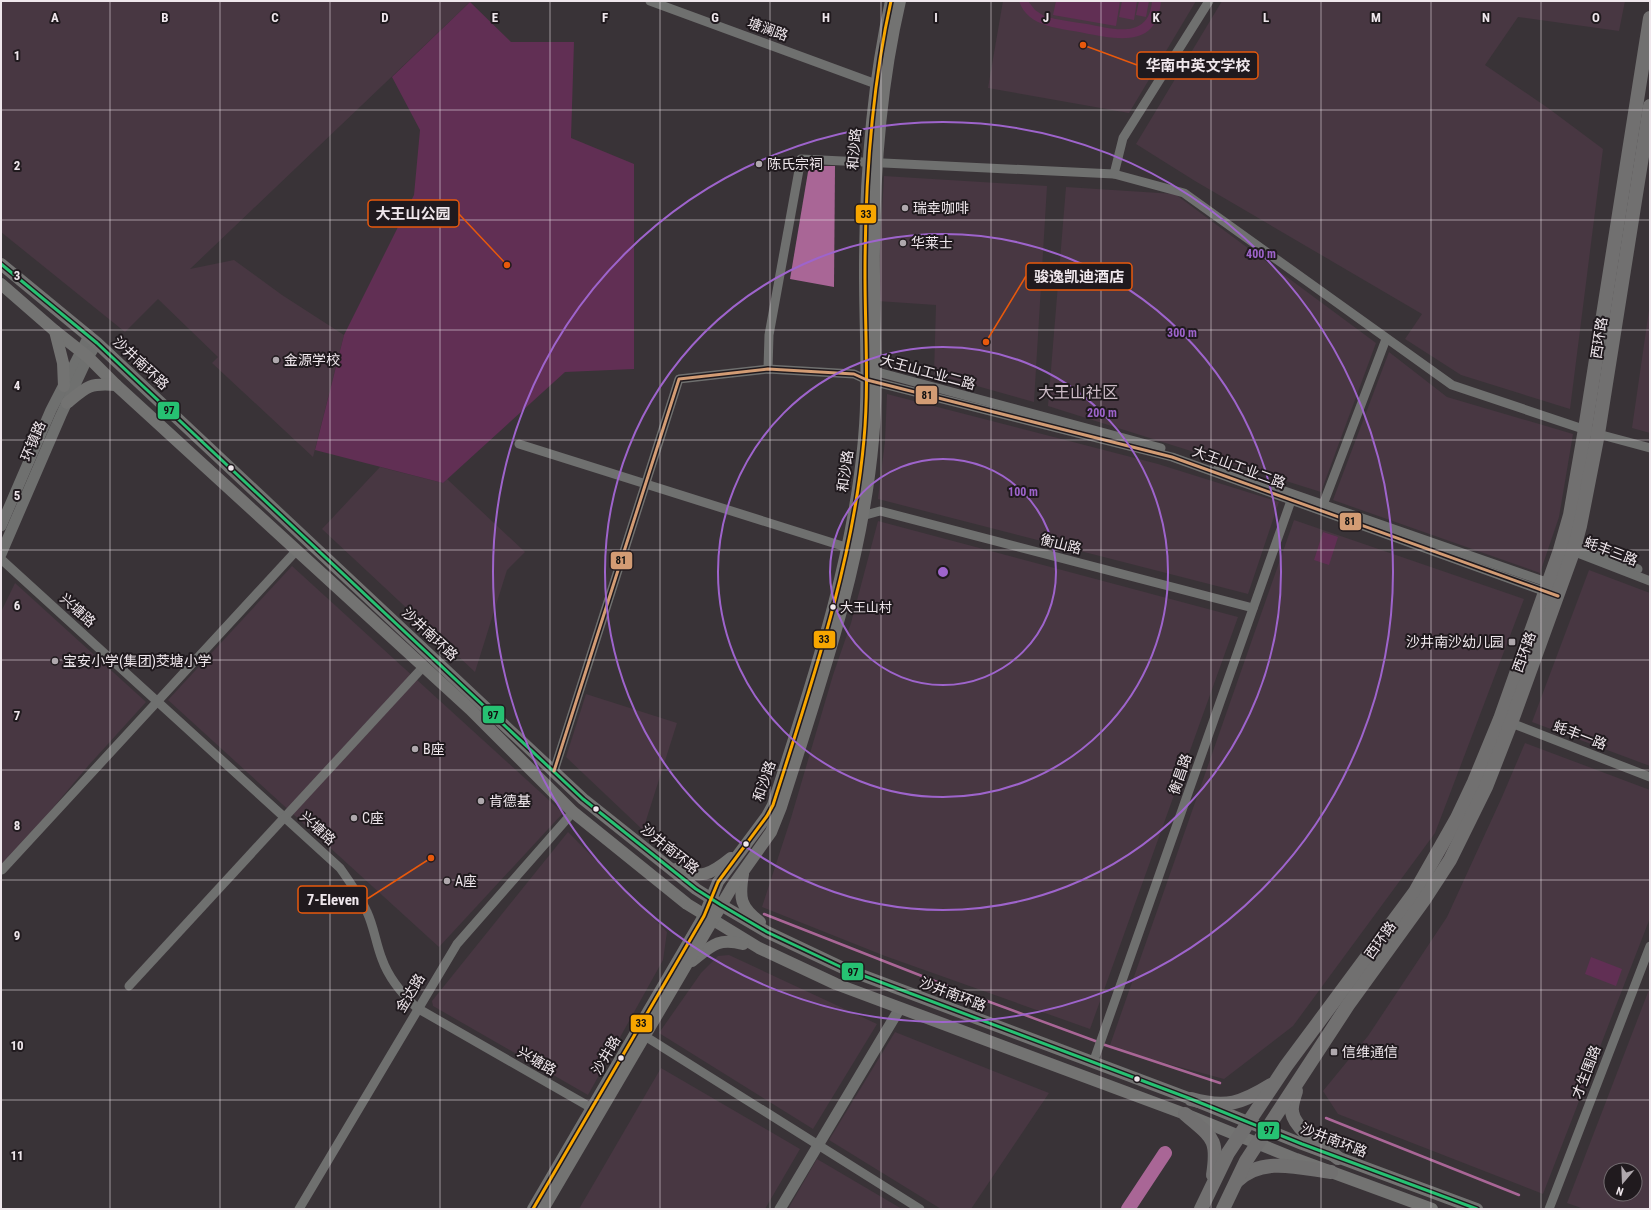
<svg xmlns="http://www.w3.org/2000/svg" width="1651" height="1210" font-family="'Roboto Condensed','Noto Sans SC',sans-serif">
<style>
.built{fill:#483742;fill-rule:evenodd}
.green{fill:#612f54}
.water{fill:#a96696}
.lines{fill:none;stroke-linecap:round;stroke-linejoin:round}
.stream{stroke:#a96696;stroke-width:2.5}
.river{stroke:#a96696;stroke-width:14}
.minor{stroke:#6f706f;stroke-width:9}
.tertiary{stroke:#6f706f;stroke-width:11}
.secondary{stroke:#737372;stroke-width:12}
.primary{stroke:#717070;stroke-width:14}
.bus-1-casing{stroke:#201a1e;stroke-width:6}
.bus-2-casing{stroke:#201a1e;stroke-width:6}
.bus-3-casing{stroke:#201a1e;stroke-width:6}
.bus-1{stroke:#26c172;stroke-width:3}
.bus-2{stroke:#f7a600;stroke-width:3}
.bus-3{stroke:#d39c74;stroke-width:3}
.grid{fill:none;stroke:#efe7ec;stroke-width:1;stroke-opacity:0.55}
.ring{fill:none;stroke:#9e64cc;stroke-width:2}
.poi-dot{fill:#afa8ad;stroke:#201a1e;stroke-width:1.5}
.bus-dot{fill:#efe7ec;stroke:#201a1e;stroke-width:1.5}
.labels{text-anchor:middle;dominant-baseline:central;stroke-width:4;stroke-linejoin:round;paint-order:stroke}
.bus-label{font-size:13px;fill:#efe7ec;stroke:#201a1e;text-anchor:start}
.street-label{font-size:14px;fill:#efe7ec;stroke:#201a1e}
.poi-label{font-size:14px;fill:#efe7ec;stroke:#201a1e;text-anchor:start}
.quarter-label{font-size:16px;fill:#ccbcc6;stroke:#201a1e}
.grid-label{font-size:13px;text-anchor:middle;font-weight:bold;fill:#efe7ec;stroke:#201a1e;stroke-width:4;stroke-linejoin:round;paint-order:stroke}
.centre{fill:#9e64cc;stroke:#201a1e;stroke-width:2}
.ring-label{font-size:12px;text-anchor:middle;font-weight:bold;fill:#9e64cc;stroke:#201a1e;stroke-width:4;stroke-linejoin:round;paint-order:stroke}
.leader{fill:none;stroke:#e8590c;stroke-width:1.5}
.callout-dot{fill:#e8590c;stroke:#201a1e;stroke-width:1.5}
.callout{fill:#201a1e;stroke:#e8590c;stroke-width:1.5}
.callout-label{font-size:15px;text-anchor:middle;font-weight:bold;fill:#efe7ec}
.line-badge{stroke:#201a1e;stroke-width:1.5}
.pale-badge-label{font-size:11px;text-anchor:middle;font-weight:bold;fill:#111}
</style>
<rect width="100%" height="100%" fill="#393337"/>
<!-- built -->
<g class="built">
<path d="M1,1l469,1 -280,267 44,-9 48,35 62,40 -31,122 -101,-94 6,-6 -60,-58 -33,33 -124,-100z"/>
<path d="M1003,1h193l-67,112 -141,-25z"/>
<path d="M1222,1h403l-6,30 -101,-14 -33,48 63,43 55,41 -33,260 -109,-34 -56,-36 17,-25 -227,-133 -59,-37z"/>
<path d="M884,176l163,10 -13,216 -100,-28 2,-69 -59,-4z"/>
<path d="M1066,187l109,7 201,149 -55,149 -273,-86z"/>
<path d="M1650,303v130l-18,-5z"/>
<path d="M1389,352l58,45 126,37 -14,83 -19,56 -207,-73z"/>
<path d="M887,394l271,70 121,38 -31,92 -370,-95 7,-58z"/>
<path d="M380,467l63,16 4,-4 78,73 -18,18 -32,102 -153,-143z"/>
<path d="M1294,520l230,79 -89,234 -142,193 -69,53 -115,-31z"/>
<path d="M878,521l360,96 -148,412 -205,-73 -123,-49 29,-89 42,-143 18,-52z"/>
<path d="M292,566l271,247 -124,134 -271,-247z"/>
<path d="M1589,570l61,23v173l-118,-44z"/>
<path d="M15,583l131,119 -58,64 -87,104v-258z"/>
<path d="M586,694l91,29 -34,107 -77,-73z"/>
<path d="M1525,743l125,47v128l-107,276 -205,-80 -15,-23 45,-55 79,-119 55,-120z"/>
<path d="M568,832l99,100 -4,28 -75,135 -155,-89 -1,-5z"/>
<path d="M729,955l148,69 -64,105 -154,-96 42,-60 17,-17z"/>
<path d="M1650,987v222h-66l-17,-6zM1611,1170h24v24h-24z"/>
<path d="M895,1032l154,61 -78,116h-30l-112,-69z"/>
<path d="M661,1068l139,81 -35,60h-186z"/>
<path d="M817,1159l85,50h-114z"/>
</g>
<!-- green -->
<g class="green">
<path d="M1019,1h9l7,9 9,6c14,4 29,6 43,8 26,5 62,16 65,-23h9c-4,48 -44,38 -77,32 -23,-5 -56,-5 -65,-32z"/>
<path d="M1056,1h64l-4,25 -63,-11z"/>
<path d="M1122,1h15l-3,19 -15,-3z"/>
<path d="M1139,1h10l-3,16 -10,-2z"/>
<path d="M470,2l41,40h63l-3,96 63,26v205l-69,3 -122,111 -128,-33 29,-115 70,-140 6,-65 -28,-53z"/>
<path d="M1323,532l15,5 -9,28 -15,-5z"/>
<path d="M1591,957l31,12 -6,17 -31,-12z"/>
</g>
<!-- water -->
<path class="water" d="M809,166h26l-1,121 -44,-8z"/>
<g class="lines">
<!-- stream -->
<g class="stream">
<path d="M764,914l196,77 138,51"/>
<path d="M1102,1044l118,39"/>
<path d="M1326,1118l193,77"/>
</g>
<!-- river -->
<path class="river" d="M1128,1209l37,-56"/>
<!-- minor -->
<g class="minor">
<path d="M650,1l226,83"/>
<path d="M1114,174l9,-36 86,-137"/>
<path d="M768,369l1,-34 32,-176 313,15 70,19 268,192 146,49 52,14"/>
<path d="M870,370l291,78"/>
<path d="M519,444l333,105"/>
<path d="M1218,468l334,116"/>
<path d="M1321,510l65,-171"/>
<path d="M862,516l18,-5 373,97"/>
<path d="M1571,543l67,26"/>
<path d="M1570,550l80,31"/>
<path d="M1,559l339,309c10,14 20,28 27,44 7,15 9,32 15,47 7,20 20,35 35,49l180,103"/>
<path d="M1506,721l144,56"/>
<path d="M554,771l125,-392 89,-10 86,5 13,6 305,77 377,136"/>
<path d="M2,870l295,-320"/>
<path d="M129,986l295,-320"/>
<path d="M640,1033l280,176"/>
<path d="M1093,1063l200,-568"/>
<path d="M299,1209l158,-265 116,-132"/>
<path d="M1549,1209l101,-263"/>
</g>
<!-- tertiary -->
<g class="tertiary">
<path d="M1,526l50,-116 38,-74"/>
<path d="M1,554l60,-139 27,-58 9,-14"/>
<path d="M780,1209l120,-201"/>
</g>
<!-- secondary -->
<g class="secondary">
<path d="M1,264l96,79 486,456 113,90 25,16 46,27 76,36 348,131 111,45 175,65"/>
<path d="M1,284l54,47 33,26 28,28 354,324 103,103 114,92 72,44 77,36 349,130 111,45 136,50"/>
<path d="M55,331l8,32 1,23"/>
<path d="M67,403c20,-17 22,-20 49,-18"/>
<path d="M676,869c26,10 34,6 55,-11"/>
<path d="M743,874c-4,24 -3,33 17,48"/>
<path d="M692,961c19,-15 26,-24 51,-17"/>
<path d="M533,1209l171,-293 14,-34 49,-66 6,-11c38,-120 80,-241 91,-366 5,-55 1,-110 1,-165 0,-92 6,-183 26,-273"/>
<path d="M543,1209l189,-322 39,-55 10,-25c38,-120 81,-241 92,-367 5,-55 1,-110 1,-165 -1,-92 5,-184 26,-274"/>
</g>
<!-- primary -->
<g class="primary">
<path d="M1296,1091c-2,7 -5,14 -4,21 3,18 32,35 46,46"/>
<path d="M1191,1099c35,10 51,4 80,-14"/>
<path d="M1185,1114c26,23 34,23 28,61"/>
<path d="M1237,1181c25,-25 63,-13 94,-9"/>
<path d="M1201,1209l27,-56 58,-87 129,-174 42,-74 17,-36 26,-63 60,-169 10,-35 15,-86 65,-411"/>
<path d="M1223,1209l23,-48 32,-49 70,-107 76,-105 26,-40 36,-73 25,-64 62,-171 7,-26 18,-92 52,-328"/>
</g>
<!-- bus-1 casing -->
<g class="bus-1-casing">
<path id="bus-1" d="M1,264l96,79 486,456 113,90 25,16 46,27 76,36 348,131 111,45 175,65"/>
</g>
<!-- bus-2 casing -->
<g class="bus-2-casing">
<path id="bus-2" d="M533,1209l171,-293 14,-34 49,-66 6,-11c38,-120 80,-241 91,-366 5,-55 1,-110 1,-165 0,-92 6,-183 26,-273"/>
</g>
<!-- bus-3 casing -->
<g class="bus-3-casing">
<path id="bus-3" d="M554,771l125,-392 89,-10 86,5 13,6 305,77 386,139"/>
</g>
<!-- bus-1 -->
<use href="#bus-1" class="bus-1"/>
<!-- bus-2 -->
<use href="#bus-2" class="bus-2"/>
<!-- bus-3 -->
<use href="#bus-3" class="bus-3"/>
</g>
<!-- grid -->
<path class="grid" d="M110,1v1208M220,1v1208M330,1v1208M440,1v1208M550,1v1208M660,1v1208M770,1v1208M881,1v1208M991,1v1208M1101,1v1208M1211,1v1208M1321,1v1208M1431,1v1208M1541,1v1208M1,110h1649M1,220h1649M1,330h1649M1,440h1649M1,550h1649M1,660h1649M1,770h1649M1,880h1649M1,990h1649M1,1100h1649"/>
<!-- distance rings -->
<g class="ring">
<circle cx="943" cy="572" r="113"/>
<circle cx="943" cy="572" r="225"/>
<circle cx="943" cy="572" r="338"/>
<circle cx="943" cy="572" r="450"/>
</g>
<!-- markers -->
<g class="poi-dot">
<circle cx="759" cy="164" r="4"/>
<circle cx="905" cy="208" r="4"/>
<circle cx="903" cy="243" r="4"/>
<circle cx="276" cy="360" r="4"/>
<rect x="1508" y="638" width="8" height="8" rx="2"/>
<circle cx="55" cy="661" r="4"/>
<circle cx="415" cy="749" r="4"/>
<circle cx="481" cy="801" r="4"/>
<circle cx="354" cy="818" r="4"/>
<circle cx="447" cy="881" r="4"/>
<rect x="1330" y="1048" width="8" height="8" rx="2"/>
</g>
<g class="bus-dot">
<circle cx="231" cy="468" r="3.5"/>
<circle cx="833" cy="607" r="3.5"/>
<circle cx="596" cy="809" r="3.5"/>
<circle cx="746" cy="844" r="3.5"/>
<circle cx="621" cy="1058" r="3.5"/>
<circle cx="1137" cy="1079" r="3.5"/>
</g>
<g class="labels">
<!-- bus labels -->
<g class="bus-label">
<text x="840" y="607">大王山村</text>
</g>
<!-- street labels -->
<g class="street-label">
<text transform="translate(768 29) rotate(20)">塘澜路</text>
<text transform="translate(854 149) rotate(-85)">和沙路</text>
<text transform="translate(1599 338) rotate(-81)">西环路</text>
<text transform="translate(141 363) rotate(43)">沙井南环路</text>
<text transform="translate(928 372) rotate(15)">大王山工业二路</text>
<text transform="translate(33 441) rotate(-67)">环镇路</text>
<text transform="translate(1239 467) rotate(20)">大王山工业二路</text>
<text transform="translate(845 471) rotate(-82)">和沙路</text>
<text transform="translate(1061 544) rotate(14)">衡山路</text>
<text transform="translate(1611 551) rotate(21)">蚝丰三路</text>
<text transform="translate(78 610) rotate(42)">兴塘路</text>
<text transform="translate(430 634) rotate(43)">沙井南环路</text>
<text transform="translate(1524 652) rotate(-70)">西环路</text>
<text transform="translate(1580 735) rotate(21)">蚝丰一路</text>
<text transform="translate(1180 774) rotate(-71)">衡昌路</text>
<text transform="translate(764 781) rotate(-71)">和沙路</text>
<text transform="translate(318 828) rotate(42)">兴塘路</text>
<text transform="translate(670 849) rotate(39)">沙井南环路</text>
<text transform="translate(1380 940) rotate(-54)">西环路</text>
<text transform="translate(410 993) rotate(-59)">金达路</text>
<text transform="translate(953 994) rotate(21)">沙井南环路</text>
<text transform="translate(606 1055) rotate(-60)">沙井路</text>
<text transform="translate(537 1061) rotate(30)">兴塘路</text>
<text transform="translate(1586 1072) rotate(-69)">才生围路</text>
<text transform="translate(1334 1140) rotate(21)">沙井南环路</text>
</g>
<!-- poi labels -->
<g class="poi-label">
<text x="767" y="164">陈氏宗祠</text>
<text x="913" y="208">瑞幸咖啡</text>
<text x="911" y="243">华莱士</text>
<text x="284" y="360">金源学校</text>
<text x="1504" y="642" text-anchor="end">沙井南沙幼儿园</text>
<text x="63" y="661">宝安小学(集团)茭塘小学</text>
<text x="423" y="749">B座</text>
<text x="489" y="801">肯德基</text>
<text x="362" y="818">C座</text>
<text x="455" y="881">A座</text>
<text x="1342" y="1052">信维通信</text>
</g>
<!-- quarter labels -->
<g class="quarter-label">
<text x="1078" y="392">大王山社区</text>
</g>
</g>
<g class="grid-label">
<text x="55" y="22">A</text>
<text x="165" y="22">B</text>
<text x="275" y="22">C</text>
<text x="385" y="22">D</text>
<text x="495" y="22">E</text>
<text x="605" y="22">F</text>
<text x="715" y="22">G</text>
<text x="826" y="22">H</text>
<text x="936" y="22">I</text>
<text x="1046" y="22">J</text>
<text x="1156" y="22">K</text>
<text x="1266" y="22">L</text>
<text x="1376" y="22">M</text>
<text x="1486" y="22">N</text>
<text x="1596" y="22">O</text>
<text x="17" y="60">1</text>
<text x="17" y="170">2</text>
<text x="17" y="280">3</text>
<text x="17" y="390">4</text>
<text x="17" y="500">5</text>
<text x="17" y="610">6</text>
<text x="17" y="720">7</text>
<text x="17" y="830">8</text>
<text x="17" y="940">9</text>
<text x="17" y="1050">10</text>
<text x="17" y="1160">11</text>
</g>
<circle cx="943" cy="572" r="6" class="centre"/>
<g class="ring-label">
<text x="1261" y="258">400 m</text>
<text x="1182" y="337">300 m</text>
<text x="1102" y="417">200 m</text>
<text x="1023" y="496">100 m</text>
</g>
<!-- callouts -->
<path class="leader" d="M1083 45L1137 65M507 265L459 214M986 342L1026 276M431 858L367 899"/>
<g class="callout-dot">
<circle cx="1083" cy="45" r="4"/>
<circle cx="507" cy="265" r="4"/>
<circle cx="986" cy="342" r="4"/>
<circle cx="431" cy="858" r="4"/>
</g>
<g class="callout">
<rect x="1137" y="52" width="121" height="27" rx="4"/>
<rect x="368" y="200" width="91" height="27" rx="4"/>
<rect x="1026" y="263" width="106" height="27" rx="4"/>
<rect x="298" y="886" width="69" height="27" rx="4"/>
</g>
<g class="callout-label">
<text x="1198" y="71">华南中英文学校</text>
<text x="413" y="219">大王山公园</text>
<text x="1079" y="282">骏逸凯迪酒店</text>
<text x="333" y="905">7-Eleven</text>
</g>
<g class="line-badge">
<rect x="855" y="204" width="22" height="20" rx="4" fill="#f7a600"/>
<rect x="915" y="385" width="23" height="20" rx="4" fill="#d39c74"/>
<rect x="157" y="401" width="23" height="19" rx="4" fill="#26c172"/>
<rect x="1339" y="512" width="23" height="19" rx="4" fill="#d39c74"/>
<rect x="610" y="551" width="23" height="19" rx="4" fill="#d39c74"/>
<rect x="813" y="630" width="23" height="19" rx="4" fill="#f7a600"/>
<rect x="482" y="705" width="23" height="19" rx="4" fill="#26c172"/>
<rect x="841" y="962" width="23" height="19" rx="4" fill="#26c172"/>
<rect x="630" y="1014" width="23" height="19" rx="4" fill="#f7a600"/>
<rect x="1257" y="1121" width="23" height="19" rx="4" fill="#26c172"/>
</g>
<g class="pale-badge-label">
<text x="866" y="218">33</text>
<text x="927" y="399">81</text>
<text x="169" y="414">97</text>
<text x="1350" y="525">81</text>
<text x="621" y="564">81</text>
<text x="824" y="643">33</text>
<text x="493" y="719">97</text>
<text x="853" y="976">97</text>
<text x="641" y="1027">33</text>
<text x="1269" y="1134">97</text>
</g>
<!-- border -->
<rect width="1651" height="1210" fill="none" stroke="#efe7ec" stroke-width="4"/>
<!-- north arrow -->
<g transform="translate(1623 1182) rotate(199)"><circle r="19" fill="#201a1e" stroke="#736c70"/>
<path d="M0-3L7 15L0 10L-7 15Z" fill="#afa8ad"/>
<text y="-6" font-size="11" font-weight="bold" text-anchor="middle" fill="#efe7ec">N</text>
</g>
</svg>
